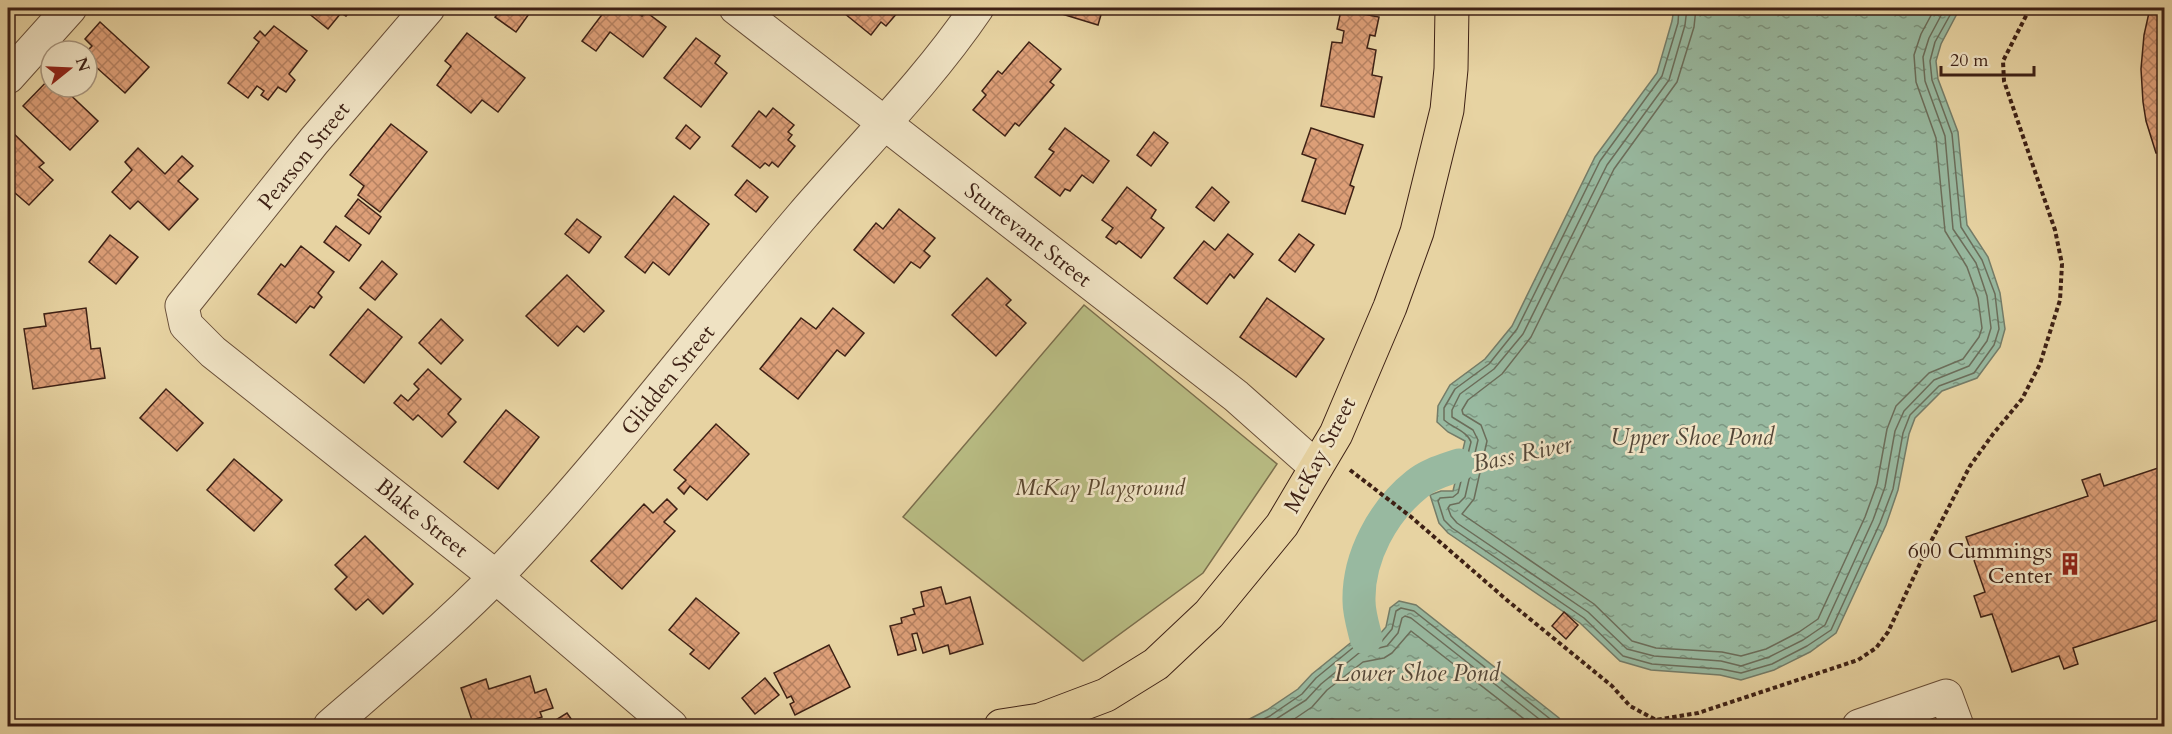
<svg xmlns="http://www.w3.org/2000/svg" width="2172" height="734" font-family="Cardo,serif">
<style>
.park{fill:#b8bc83;stroke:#7b6e4c;stroke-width:1.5}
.water{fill:url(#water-ripples);stroke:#747c68;stroke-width:1.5}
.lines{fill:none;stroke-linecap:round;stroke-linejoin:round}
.shore{stroke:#6b6d5a;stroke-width:1.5}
.canal{stroke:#98b9a0;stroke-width:33}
.building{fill:url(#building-cross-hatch);stroke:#3e2115;stroke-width:1.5}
.minor-casing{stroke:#684e38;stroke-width:35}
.major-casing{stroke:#3e2115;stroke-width:35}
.path{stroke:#3e2115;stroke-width:4;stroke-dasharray:4.5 3;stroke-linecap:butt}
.minor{stroke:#efe2c3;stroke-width:33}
.major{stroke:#e7d3a2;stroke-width:33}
.labels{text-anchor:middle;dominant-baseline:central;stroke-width:5;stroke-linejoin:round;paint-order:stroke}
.street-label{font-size:22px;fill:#3e2115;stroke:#efe2c3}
.park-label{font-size:22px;font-style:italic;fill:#5c4830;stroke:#efe2c3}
.poi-label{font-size:22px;fill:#3e2115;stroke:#efe2c3;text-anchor:end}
.water-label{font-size:24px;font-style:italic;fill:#544738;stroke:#efe2c3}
</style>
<defs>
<pattern id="water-ripples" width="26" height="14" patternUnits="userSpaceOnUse" patternTransform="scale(1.5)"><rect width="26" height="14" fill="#98b9a0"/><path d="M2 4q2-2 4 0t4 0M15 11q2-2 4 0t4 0" fill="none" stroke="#7d9681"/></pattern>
<pattern id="building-cross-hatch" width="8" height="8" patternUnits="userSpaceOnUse" patternTransform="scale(1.5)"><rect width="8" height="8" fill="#dd9f78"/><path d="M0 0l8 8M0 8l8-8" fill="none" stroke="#b58161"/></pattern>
</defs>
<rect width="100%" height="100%" fill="#e7d3a2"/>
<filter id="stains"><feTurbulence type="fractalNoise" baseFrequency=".00333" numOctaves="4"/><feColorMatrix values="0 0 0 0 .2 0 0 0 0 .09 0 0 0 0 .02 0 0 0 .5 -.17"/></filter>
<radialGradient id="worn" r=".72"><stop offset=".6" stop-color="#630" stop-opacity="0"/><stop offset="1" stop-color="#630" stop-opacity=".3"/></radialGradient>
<!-- park -->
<path class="park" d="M1084,305l193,159 -74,109 -120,88 -180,-144z"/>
<!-- water -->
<g class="water">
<path d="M1674,8h286l-19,36 -5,17 2,18 20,53 9,93 21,32 12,36 5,36 -5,18 -23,31 -35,13 -27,27 -6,16 -11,56 -12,35 -50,108 -26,19 -36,18 -33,10 -21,-5 -69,-5 -31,-9 -40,-38 -132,-90 -9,-10 -9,-28 11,-4h12l12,-50 -17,-9 -11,-10 1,-16 12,-21 35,-26 27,-33 83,-169 62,-84 15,-52z"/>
<path d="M1399,601l17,4 143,113 4,8h-327l31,-16 31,-21 14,-15 41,-33 25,-5 8,-9 4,-19z"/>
</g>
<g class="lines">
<!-- shore -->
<g class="shore">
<path d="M1679,8l-1,15 -16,53 -62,85 -83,168 -28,35 -34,25 -11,19v12c8,7 24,12 27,22l-13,51 -5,4 -13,1 -2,3 6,19 8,8 132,90 39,38 29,8 69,5 20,4 31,-9 35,-18 24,-16 49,-107 13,-34 10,-56 7,-18 29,-29 35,-13 20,-28 5,-16 -4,-35 -13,-34 -21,-33 -9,-93 -20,-54 -2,-19 5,-19 19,-34"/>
<path d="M1687,8l-2,17 -16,55 -62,85 -84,169 -29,35 -34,25 -8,16v7l21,13 5,10 -13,57 -6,6 -9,2 -2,3 3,8 6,7 131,89 39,37 27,7 67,5 20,5 28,-9 34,-17 22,-15 48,-105 12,-33 10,-56 9,-20 30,-31 35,-14 18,-25 4,-13 -4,-32 -11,-33 -23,-34 -8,-93 -20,-55 -2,-24 6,-19 16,-30"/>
<path d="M1696,8l-2,19 -17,55 -63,87 -83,168 -29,37 -34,26 -6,10 1,4 18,11 6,16 -13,58 -12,15 132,90 38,37 24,7 66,4 19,4 25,-7 33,-17 19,-13 47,-102 12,-33 10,-55 9,-23 33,-33 34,-14 16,-22 3,-9 -4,-30 -11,-31 -22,-36 -9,-93 -20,-56 -2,-27 7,-21 14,-26"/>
<path d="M1249,726l21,-10 32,-22 14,-16 39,-32 27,-5 10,-12 4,-18 5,-3 13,3 140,111 2,4"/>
<path d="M1265,726l41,-26 15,-16 38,-31 28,-7 11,-13 4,-15 3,-2 6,2 137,108"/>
<path d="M1284,726l28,-19 15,-17 36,-28 21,-4 8,-5 19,-22 122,95"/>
</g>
<!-- canal -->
<path class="canal" d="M1366,638c-3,-12 -7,-25 -7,-37 -1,-44 24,-90 58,-117 12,-10 28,-14 42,-19"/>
</g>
<!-- building -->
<g class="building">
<path d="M302,8h51l-7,8 -5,-3 -13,16z"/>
<path d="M503,8h17l9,6 -13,18 -21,-15z"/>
<path d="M607,8h24l11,8 4,-4 20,15 -23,30 -33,-25 -14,19 -14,-10z"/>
<path d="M840,8h53l5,4 -12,14 -5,-4 -10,13 -32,-26z"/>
<path d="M1050,8h53l-5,17 -49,-15z"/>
<path d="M2150,8h14v145h-8l-10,-32 -3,-19 -2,-33 3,-34z"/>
<path d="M1341,10l38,7 -4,19 -5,-1 -3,13 9,2 -4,25 10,2 -8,40 -53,-11 11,-64 10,1 2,-12 -7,-2z"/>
<path d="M100,22l49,45 -24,26 -38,-34v-8l5,-5 -7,-7z"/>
<path d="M274,26l33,25 -18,23 6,6 -9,12 -8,-5 -10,13 -7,-5 3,-4 -7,-5 -9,12 -20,-15 31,-41 -5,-4 6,-7 5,5z"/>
<path d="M467,33l58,45 -27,34 -16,-12 -11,13 -34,-28 14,-19 -6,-5z"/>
<path d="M696,38l24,18 -5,7 12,10 -26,34 -37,-29z"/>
<path d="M1029,42l32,27 -11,13 4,3 -35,41 -4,-3 -10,13 -32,-26 13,-15 -4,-4 16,-20 4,3z"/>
<path d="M51,77v10h11l36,34 -28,29 -47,-44z"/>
<path d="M773,108l21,17 -6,7 4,3 -4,5 7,6 -17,21 -6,-5 -3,4 -4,-3 -5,5 -28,-22 27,-35 7,6z"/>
<path d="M391,124l36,28 -47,60 -22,-17 6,-9 -14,-11z"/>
<path d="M686,125l14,12 -10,12 -14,-11z"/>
<path d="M8,128l36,35 -5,4 14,13 -24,25 -14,-12 -7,8z"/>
<path d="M1065,128l44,33 -16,22 -11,-8 -12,16 -5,-2 -5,7 -25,-19 19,-25 -5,-3z"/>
<path d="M1311,128l52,17 -13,40 4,2 -9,27 -43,-13 14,-42 -14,-5z"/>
<path d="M1154,132l14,11 -17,23 -14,-11z"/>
<path d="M138,148l27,26 17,-18 11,10 -15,15 20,18 -29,31 -31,-29 -8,8 -18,-17 20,-22 -7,-8z"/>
<path d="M747,180l21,17 -12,15 -21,-17z"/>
<path d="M1127,187l29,23 -5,8 13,10 -23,30 -22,-17 -3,3 -10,-7 7,-9 -11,-8z"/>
<path d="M1212,187l17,15 -15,19 -18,-14z"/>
<path d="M674,196l35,28 -40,51 -16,-13 -8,11 -20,-16z"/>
<path d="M358,199l23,18 -12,17 -24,-18z"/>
<path d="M899,209l36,29 -11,13 6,5 -10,12 -9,-6 -17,21 -40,-33 22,-27 7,6z"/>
<path d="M577,219l24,18 -12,16 -24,-19z"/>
<path d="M336,226l25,19 -12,16 -25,-19z"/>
<path d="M1228,234l25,20 -19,24 -4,-4 -23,30 -33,-26 30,-37 11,9z"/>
<path d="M1299,234l15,11 -19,27 -16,-12z"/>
<path d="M110,235l28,22 -22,27 -27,-22z"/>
<path d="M301,246l33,26 -16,21 4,4 -8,11 -4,-2 -14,17 -38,-29 23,-30 4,3z"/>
<path d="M382,261l15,13 -22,26 -15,-12z"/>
<path d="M567,275l37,36 -20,21 -7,-6 -19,20 -32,-30z"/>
<path d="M987,278l24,22 -5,5 20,18 -30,33 -44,-41z"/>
<path d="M1267,298l57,41 -28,38 -56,-40z"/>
<path d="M86,308l5,41 9,-1 5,30 -72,11 -9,-60 22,-3 -2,-12z"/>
<path d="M833,308l31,25 -19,23 -8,-6 -39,49 -38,-30 41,-51 15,11z"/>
<path d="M368,309l34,28 -38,46 -34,-28z"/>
<path d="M441,319l22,21 -22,24 -22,-21z"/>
<path d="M428,369l33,30 -13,15 8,8 -14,15 -24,-22 -5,5 -19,-17 7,-8 7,6 11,-12 -5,-5z"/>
<path d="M166,389l37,34 -26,28 -37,-33z"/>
<path d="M506,410l33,27 -41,52 -34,-27z"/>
<path d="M716,424l33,30 -42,46 -17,-14 -6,8 -6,-6 8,-8 -12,-10z"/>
<path d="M234,459l48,41 -28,31 -47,-41z"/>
<path d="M2164,466v152l-91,30 5,16 -14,5 -5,-13 -47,16 -20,-58 -11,3 -7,-21 11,-4 -19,-55 122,-41 -6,-16 18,-6 4,12z"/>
<path d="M667,499l10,10 -13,13 11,9 -53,58 -31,-28 53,-57 9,9z"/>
<path d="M365,536l48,48 -30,30 -15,-15 -12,11 -21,-21 12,-12 -12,-12z"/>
<path d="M941,587l5,17 24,-7 13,47 -33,10 -2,-9 -25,8 -6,-20 -5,1 4,16 -18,5 -8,-29 12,-3 -1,-5 14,-4 -2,-5 11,-3 -3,-14z"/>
<path d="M696,598l43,35 -30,36 -19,-15 4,-4 -25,-20z"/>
<path d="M1564,612l14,13 -12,14 -14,-13z"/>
<path d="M829,645l21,42 -55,28 -5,-11 4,-2 -3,-6 -4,2 -13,-25z"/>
<path d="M530,676l5,17 11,-4 7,19 -13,4 2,5 -28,9h-40l-13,-38 25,-9 3,10z"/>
<path d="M765,678l14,17 -24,19 -13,-16z"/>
<path d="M567,713l9,13h-30z"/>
</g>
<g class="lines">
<!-- minor casing -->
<g class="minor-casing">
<g id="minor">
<path d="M428,8l-114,133 -132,165 4,19 27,27 283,225 175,149"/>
<path d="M736,8l500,388 80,71"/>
<path d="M8,77l62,-69"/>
<path d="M330,726c66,-57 134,-113 193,-178 98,-107 185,-222 279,-332 59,-69 124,-133 175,-208"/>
<path d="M1859,726l87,-30 11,30"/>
</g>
</g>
<!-- major casing -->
<g class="major-casing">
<path id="major" d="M1001,726l39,-6 66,-25 50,-31 53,-50 73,-89 54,-91 54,-127 27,-75 30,-122 4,-41 1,-61"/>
</g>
<!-- path -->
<path class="path" d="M1350,470l60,46 98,85 104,85 18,20 26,14 42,-7 160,-53 18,-12 12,-16 36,-77 46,-89 23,-32 29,-35 18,-35 20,-64 2,-36 -7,-34 -51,-149 -1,-20 27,-53"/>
<!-- minor -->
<use href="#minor" class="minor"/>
<!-- major -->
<use href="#major" class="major"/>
</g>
<!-- icons -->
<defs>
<g id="building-bare" transform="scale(1.8)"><path d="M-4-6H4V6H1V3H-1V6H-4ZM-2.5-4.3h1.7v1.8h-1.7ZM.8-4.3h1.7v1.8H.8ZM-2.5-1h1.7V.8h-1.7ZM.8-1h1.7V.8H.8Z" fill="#8f2418" stroke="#efe2c3" stroke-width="2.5" paint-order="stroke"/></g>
</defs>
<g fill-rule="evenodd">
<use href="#building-bare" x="2070" y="564"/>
</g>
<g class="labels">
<!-- street labels -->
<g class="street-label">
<text transform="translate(304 156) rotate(-51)">Pearson Street</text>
<text transform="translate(1028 235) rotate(38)">Sturtevant Street</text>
<text transform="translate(668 380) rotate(-51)">Glidden Street</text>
<text transform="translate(1320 455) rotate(-62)">McKay Street</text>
<text transform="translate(422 518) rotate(39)">Blake Street</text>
</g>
<!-- park labels -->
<g class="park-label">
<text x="1100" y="488">McKay Playground</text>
</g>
<!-- poi labels -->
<g class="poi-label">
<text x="2052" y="551">600 Cummings<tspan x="2052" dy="25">Center</tspan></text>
</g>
<!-- water labels -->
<g class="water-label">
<text x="1692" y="437">Upper Shoe Pond</text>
<text transform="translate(1522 454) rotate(-12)">Bass River</text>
<text x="1417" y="673">Lower Shoe Pond</text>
</g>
</g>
<!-- margin -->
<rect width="2172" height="734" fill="none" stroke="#e7d3a2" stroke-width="30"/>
<rect x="9" y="9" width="2154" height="716" fill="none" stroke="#3e2115" stroke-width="3"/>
<rect x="15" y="15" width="2142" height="704" fill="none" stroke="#3e2115" stroke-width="1.5"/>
<!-- north arrow -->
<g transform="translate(69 69) rotate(72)"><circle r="28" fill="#efe2c3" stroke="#a8957d" stroke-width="1.5"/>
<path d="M0-4.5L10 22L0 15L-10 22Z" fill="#8f2418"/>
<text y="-9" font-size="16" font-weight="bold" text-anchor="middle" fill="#3e2115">N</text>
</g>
<!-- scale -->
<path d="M1941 66v9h93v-9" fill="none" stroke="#3e2115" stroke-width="3"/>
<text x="1950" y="66" font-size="18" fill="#3e2115" stroke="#efe2c3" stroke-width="4.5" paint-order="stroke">20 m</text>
<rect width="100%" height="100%" filter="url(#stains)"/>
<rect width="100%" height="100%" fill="url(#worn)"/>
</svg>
